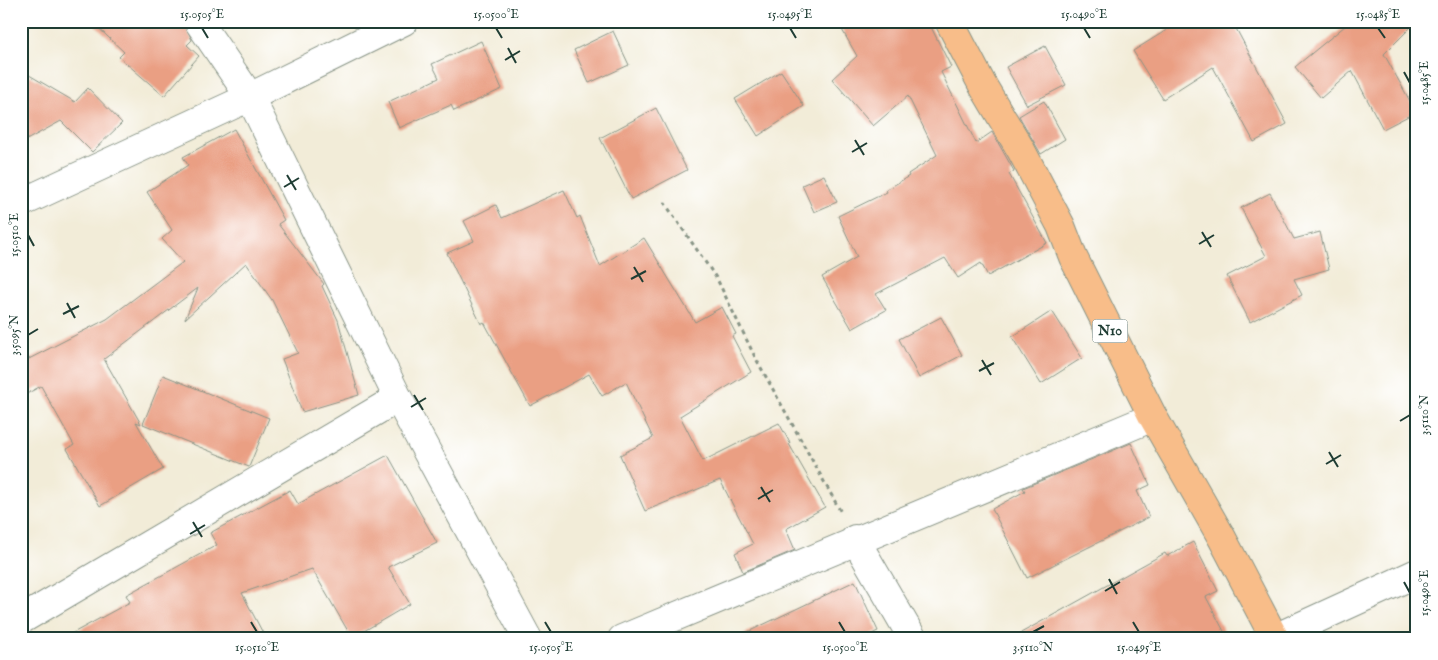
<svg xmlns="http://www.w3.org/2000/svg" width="1438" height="660" font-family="'IM FELL English',serif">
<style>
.building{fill:#ea9f83}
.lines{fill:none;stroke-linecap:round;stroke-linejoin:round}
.street-casing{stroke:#889486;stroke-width:30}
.highway-casing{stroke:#889486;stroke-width:30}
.path{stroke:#889486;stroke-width:3;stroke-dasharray:4 4;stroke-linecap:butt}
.street{stroke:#fff;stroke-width:28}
.highway{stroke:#f8bd89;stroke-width:28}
.ticks{fill:none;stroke:#1f3d34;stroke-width:2}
.labels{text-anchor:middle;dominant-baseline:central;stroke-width:4;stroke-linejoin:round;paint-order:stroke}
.shield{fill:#fff;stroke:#627771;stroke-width:1}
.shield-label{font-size:14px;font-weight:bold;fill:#1f3d34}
.neatline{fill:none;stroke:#1f3d34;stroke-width:2}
.ticks-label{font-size:12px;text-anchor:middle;fill:#1f3d34}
</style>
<rect width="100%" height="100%" fill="#fff"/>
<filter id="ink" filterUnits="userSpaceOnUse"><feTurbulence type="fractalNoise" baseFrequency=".02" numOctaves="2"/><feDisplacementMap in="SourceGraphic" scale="10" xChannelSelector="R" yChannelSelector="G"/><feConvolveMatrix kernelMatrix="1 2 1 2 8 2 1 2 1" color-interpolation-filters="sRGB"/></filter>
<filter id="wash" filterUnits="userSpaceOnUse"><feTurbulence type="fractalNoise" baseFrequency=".0096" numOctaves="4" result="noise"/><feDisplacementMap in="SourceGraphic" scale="20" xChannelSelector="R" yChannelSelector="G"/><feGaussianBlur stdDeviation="1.12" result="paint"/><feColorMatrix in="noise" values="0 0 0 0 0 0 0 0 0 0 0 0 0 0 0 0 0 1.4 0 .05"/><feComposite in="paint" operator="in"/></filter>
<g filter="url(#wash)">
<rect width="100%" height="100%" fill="#f2ecd8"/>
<g id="blocks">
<!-- building -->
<g class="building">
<path d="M91,21h92l9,19 -5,5 12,11 -35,40 -45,-39 5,-5z"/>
<path d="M837,21h91l23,46 -10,5 35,71 16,-11 22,39 -5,3 38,69 -59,33 -7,-13 -23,15 -13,-20 -69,36 10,16 -34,19 -30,-52 35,-20 -19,-41 49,-24 -1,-2 23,-14 -1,-2 29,-19 -29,-59 -35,30 -41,-47 25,-23z"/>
<path d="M1181,21h51l55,103 -33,18 -41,-75 -50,32 -30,-48z"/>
<path d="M1351,21h66l-33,33 32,58 -33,17 -31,-58 -31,27 -26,-31z"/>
<path d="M613,31l16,34 -40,18 -15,-33z"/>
<path d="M481,41l21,48 -48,22 -3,-6 -52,23 -11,-26 51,-24 -7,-14z"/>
<path d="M1045,46l21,39 -39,20 -21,-38z"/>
<path d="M781,71l23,35 -46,30 -23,-37z"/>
<path d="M24,72l51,30 13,-14 34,35 -30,29 -31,-31 -40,22v-53l4,-6 -4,-4v-4z"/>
<path d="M1044,101l21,38 -24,15 -22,-38z"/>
<path d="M656,108l31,62 -56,29 -31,-61z"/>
<path d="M234,129l50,91 -6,4 46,60 -2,2 16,34 21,75 -57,17 -20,-53 16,-6 -26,-53 -26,-37 -61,56 13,-31 -94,71 37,65 -5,-2 27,47 -63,37 -33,-57 7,-4 -33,-59 -20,11v-34l86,-44 76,-57 -21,-23 10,-9 -25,-38 41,-27 -5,-8z"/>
<path d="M824,175l13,27 -23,10 -12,-27z"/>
<path d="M564,190l13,28 3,-2 20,50 44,-28 51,84 27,-15 14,27 -4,2 19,36 -71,44 23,45 76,-38 11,20 -1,1 36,63 -39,22 9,21 -52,22 -8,-19 18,-9 -33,-64 -75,31 -25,-56 33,-17 -27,-56 -24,14 -13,-22 -59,32 -46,-84 -3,2 -34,-71 27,-12 -10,-20 32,-16 6,13z"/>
<path d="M1270,193l24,46 26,-7 9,37 -35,10 8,16 -52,27 -23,-46 39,-20 -25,-48z"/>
<path d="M1052,311l30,47 -41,26 -29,-47z"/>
<path d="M941,317l21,38 -43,23 -20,-39z"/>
<path d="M163,375l106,43 -20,49 -106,-43z"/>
<path d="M1131,443l19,42 -13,6 12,26 -122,61 -35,-69 33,-18 -2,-3z"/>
<path d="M388,455l49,88 -49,24 22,37 -58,34 -40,-69 -70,24 24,46h-204l68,-37 -4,-7 91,-50 -7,-12 80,-43 8,14z"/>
<path d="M1193,542l25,49 -12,6 22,42h-218l155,-86 2,3z"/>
<path d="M855,581l23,50 -17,8h-128z"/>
</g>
</g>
</g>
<g filter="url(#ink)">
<use href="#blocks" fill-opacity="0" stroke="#889486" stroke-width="1"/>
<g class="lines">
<!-- street casing -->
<g class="street-casing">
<g id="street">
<path d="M198,21l52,76 148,301 130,241"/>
<path d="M21,203l229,-106 154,-76"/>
<path d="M855,539l58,100"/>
<path d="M21,620l377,-222"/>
<path d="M1275,638l142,-65"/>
<path d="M622,639l531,-222"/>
</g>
</g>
<!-- highway casing -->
<g class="highway-casing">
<path id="highway" d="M949,21l34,65 38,64 40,76 12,31 80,160 69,121 53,101"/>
</g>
<!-- path -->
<path class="path" d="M664,202l53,77 38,78 87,157"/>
<!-- street -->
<use href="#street" class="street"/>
<!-- highway -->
<use href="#highway" class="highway"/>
</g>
</g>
<!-- ticks -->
<path class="ticks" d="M202,28l6,10M496,28l6,10M790,28l6,10M1084,28l6,10M1378,28l7,10M508,48l8,15M505,60l15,-9M1404,72l6,11M855,140l9,15M852,152l15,-9M287,175l9,15M284,187l15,-9M1202,232l9,15M28,235l6,11M1199,244l15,-9M634,267l9,15M631,279l15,-8M67,303l8,15M63,314l16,-8M28,335l10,-6M982,360l9,15M979,371l15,-8M414,395l9,15M411,407l15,-9M1400,421l10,-6M1329,452l9,15M1326,464l15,-9M761,487l9,15M758,499l15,-9M193,522l9,15M190,534l15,-9M1109,579l8,15M1404,582l6,11M1105,591l15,-9M251,622l6,10M545,622l6,10M839,622l6,10M1133,622l6,10M1033,632l11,-6"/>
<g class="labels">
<!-- shield labels -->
<rect class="shield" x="1092.5" y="319.5" width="35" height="23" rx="4"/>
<g class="shield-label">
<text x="1110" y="331">N10</text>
</g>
</g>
<!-- margin -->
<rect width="1438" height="660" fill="none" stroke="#fff" stroke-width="55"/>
<rect x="28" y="28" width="1382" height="604" class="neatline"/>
<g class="ticks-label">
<text x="202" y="18">15.0505°E</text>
<text x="496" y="18">15.0500°E</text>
<text x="790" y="18">15.0495°E</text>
<text x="1084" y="18">15.0490°E</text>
<text x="1378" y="18">15.0485°E</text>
<text transform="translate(1424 83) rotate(-90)" y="4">15.0485°E</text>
<text transform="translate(14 235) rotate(-90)" y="4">15.0510°E</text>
<text transform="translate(14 335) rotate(-90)" y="4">3.5095°N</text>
<text transform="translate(1424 415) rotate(-90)" y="4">3.5110°N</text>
<text transform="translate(1424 593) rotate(-90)" y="4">15.0490°E</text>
<text x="257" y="651">15.0510°E</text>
<text x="551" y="651">15.0505°E</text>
<text x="845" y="651">15.0500°E</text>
<text x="1033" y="651">3.5110°N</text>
<text x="1139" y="651">15.0495°E</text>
</g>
</svg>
